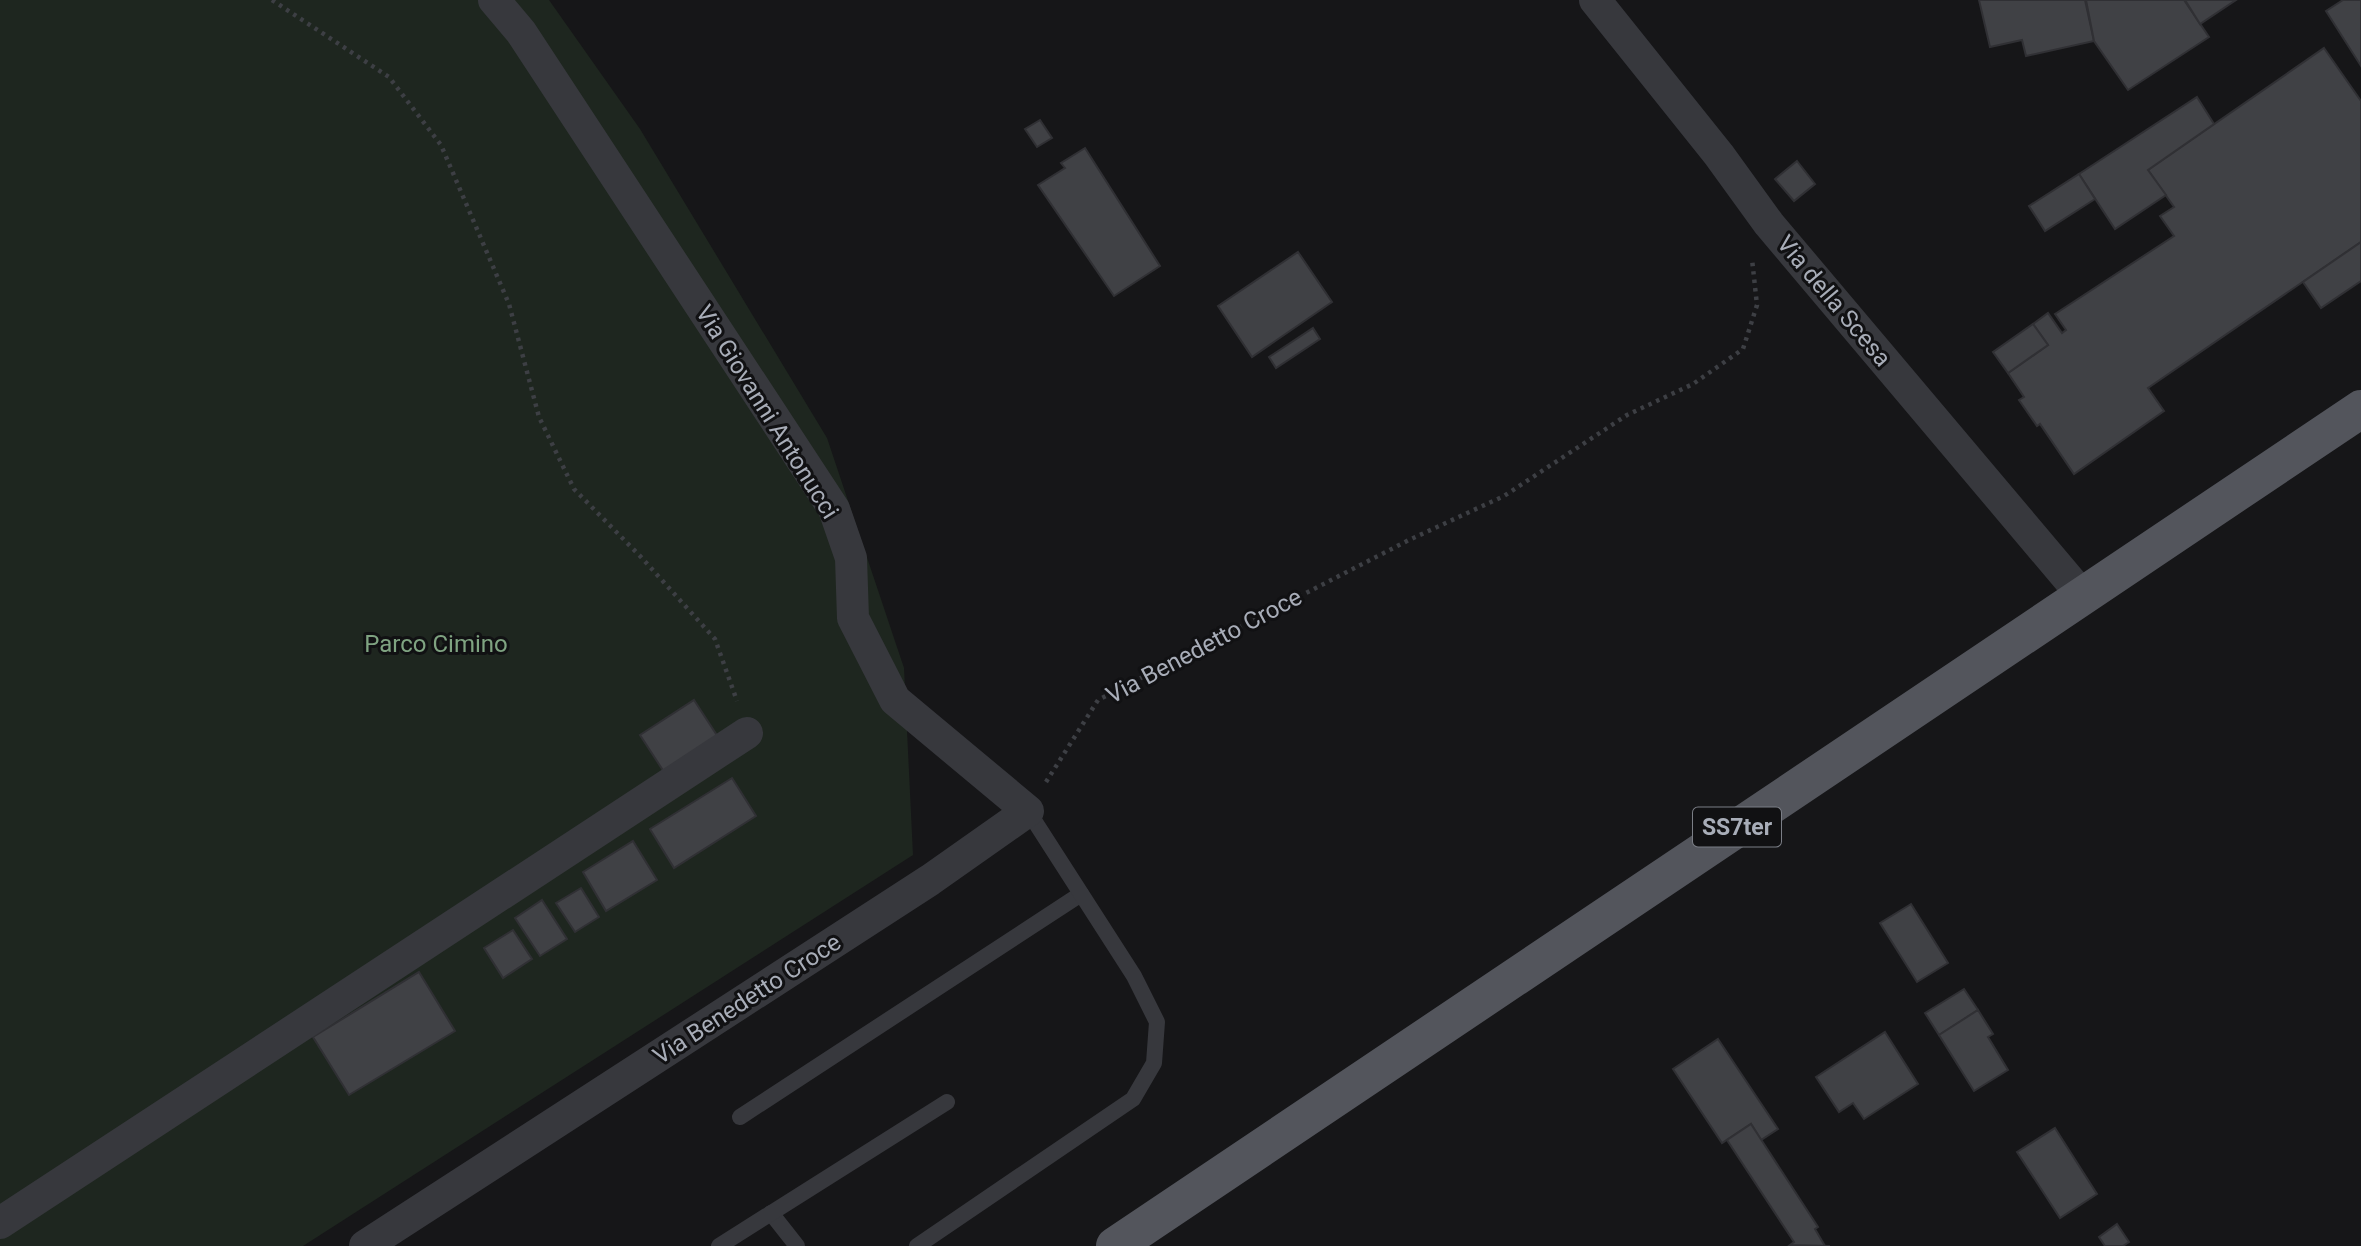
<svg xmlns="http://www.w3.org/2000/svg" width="2361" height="1246" font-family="Roboto,sans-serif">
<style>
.green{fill:#1e261f}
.building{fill:#404145;stroke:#303034;stroke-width:2}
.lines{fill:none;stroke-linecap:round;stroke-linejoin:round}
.path{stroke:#3d3f44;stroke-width:4.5;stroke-dasharray:3.5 5;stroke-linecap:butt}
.lane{stroke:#37383d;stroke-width:16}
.street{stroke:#37383d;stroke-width:32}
.primary{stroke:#53555c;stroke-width:38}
.labels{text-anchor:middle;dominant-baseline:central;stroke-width:6;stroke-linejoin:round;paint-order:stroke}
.shield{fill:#111113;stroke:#7b7e86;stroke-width:2}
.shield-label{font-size:23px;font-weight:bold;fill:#a8adb8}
.street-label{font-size:24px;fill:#a8adb8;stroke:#111113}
.park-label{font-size:24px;fill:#7fa381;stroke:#111113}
</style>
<rect width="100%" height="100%" fill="#161618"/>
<!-- green -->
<path class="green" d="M0,0h549l91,129 187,309 77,230 9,187 -610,391h-303z"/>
<!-- building -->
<g class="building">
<path d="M1979,0h106l9,41 -68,15 -4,-16 -32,7z"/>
<path d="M2086,0h98l25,37 -81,53 -34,-49z"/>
<path d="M2185,0h51l-36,24z"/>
<path d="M2343,0h18v66l-35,-55z"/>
<path d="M2324,48l37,53v141l-213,146 16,23 -90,63 -34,-50 -3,2 -18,-26 5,-3 -16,-24 40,-28 -15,-21 15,-11 14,20 4,-3 -11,-16 119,-78 -14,-20 14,-9 -26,-37z"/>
<path d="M2197,97l17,27 -66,46 18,25 -51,34 -36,-55z"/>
<path d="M1040,120l12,18 -15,9 -12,-18z"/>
<path d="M1085,148l75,118 -46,30 -76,-111 27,-17 -4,-5z"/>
<path d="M1797,161l18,23 -21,17 -19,-22z"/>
<path d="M2079,174l16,25 -50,32 -16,-25z"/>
<path d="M2361,242v39l-40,27 -18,-26z"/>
<path d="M1298,252l34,50 -80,55 -34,-51z"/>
<path d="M2033,324l15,21 -40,28 -15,-21z"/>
<path d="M1313,328l7,11 -44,29 -7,-11z"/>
<path d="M694,700l26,40 -54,35 -26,-40z"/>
<path d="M732,778l24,38 -82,52 -24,-39z"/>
<path d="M633,841l24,39 -51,31 -23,-39z"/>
<path d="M581,888l18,29 -24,15 -19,-29z"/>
<path d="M542,900l25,39 -27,17 -25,-38z"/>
<path d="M1911,904l37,59 -31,19 -37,-59z"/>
<path d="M513,930l19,29 -29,19 -19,-30z"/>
<path d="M419,972l36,59 -106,64 -36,-58z"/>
<path d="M1964,989l14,21 -39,25 -14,-22z"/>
<path d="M1978,1010l15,24 -5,3 20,33 -34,21 -35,-56z"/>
<path d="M1885,1032l33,52 -54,35 -11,-16 -14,9 -23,-35z"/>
<path d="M1718,1039l60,90 -17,11 -10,-16 -29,19 -49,-74z"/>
<path d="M1751,1124l67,103 -3,2 10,17h5l-40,-1 4,-3 -67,-102z"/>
<path d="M2055,1128l42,66 -37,24 -43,-66z"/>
<path d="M2117,1224l12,18 -6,4h-18l-6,-9z"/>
</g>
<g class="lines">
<!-- path -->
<g class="path">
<path d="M272,0l117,77 52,68 68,159 30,113 35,72 67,68 74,82 22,62"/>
<path d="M1046,782l52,-82 311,-160 95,-44 123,-81 66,-31 50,-35 14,-44 -5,-46"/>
</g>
<!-- lane -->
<g class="lane">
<path d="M740,1117l341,-223"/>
<path d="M771,1213l26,33"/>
<path d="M719,1246l228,-144"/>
<path d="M917,1246l216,-147 21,-36 3,-41 -23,-46 -106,-165"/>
</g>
<!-- street -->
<g class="street">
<path d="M1595,0l124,155 50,69 313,371"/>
<path d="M0,1223l747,-490"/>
<path d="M365,1246l565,-366 98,-69 -133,-111 -42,-82 -2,-60 -17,-49 -313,-477 -27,-32"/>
</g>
<!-- primary -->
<path class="primary" d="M1115,1246l1246,-837"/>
</g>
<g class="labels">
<!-- shield labels -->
<rect class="shield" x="1693" y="807.5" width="88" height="39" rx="5"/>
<g class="shield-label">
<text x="1737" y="827">SS7ter</text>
</g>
<!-- street labels -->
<g class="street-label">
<text transform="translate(1834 301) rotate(50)">Via della Scesa</text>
<text transform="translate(767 412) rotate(58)">Via Giovanni Antonucci</text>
<text transform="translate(1204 646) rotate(-28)">Via Benedetto Croce</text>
<text transform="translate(747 999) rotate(-33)">Via Benedetto Croce</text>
</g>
<!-- park labels -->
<g class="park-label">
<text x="436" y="644">Parco Cimino</text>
</g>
</g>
</svg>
